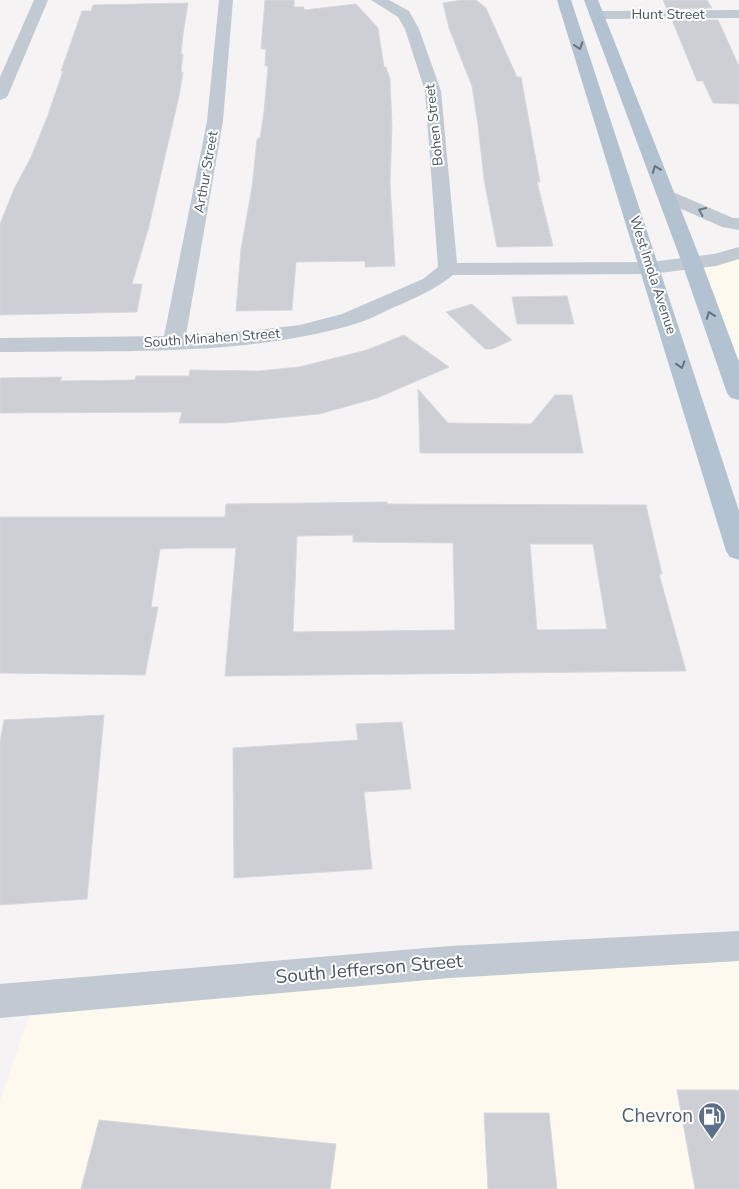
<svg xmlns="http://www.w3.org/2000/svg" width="739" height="1189" font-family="'Nunito Sans',sans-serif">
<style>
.commercial{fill:#fdf9ef}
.building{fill:#cdcfd5;stroke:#d7d9de;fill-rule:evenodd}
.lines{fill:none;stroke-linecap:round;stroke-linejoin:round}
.minor{fill:#c1cad2;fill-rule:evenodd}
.major{fill:#b3c2d1;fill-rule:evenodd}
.oneway{stroke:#64717d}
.oneway2{stroke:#6e7983}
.labels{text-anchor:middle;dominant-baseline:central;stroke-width:4;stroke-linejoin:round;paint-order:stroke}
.far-street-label{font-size:14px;fill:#4a5661;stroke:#fff}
.near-street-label{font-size:19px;fill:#4a5661;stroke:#fff}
.near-service-label{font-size:19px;fill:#4e5e75;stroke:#fff;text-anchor:end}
</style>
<rect width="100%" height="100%" fill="#f5f3f3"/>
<!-- commercial -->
<g class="commercial">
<path d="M739,253v140l-47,-130z"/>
<path d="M739,946v243h-739v-87l35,-104z"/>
</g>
<!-- building -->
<g class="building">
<path d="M265,0h29v7h10v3l52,-6 22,24 6,39h2l4,12 2,48 -2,56 5,83 -30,1v-6l-69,1 -4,48 -56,1 5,-62 11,-62 5,-48 3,-1 4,-26 4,-46h-3l1,-17h-5z"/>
<path d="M461,0h15l10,8 31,69h4l19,105h-3l16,64 -56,1 -13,-68 -6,-54 -6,-39 -23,-58 -6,-25z"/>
<path d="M663,0h44l5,8 -45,1z"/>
<path d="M188,3l-5,31 -2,20h2l-2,18h2l-4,24 -31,134 -16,54h10l-5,28 -137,3v-91l14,-35 17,-32 17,-42 15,-44h-2l21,-60h9l2,-6z"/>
<path d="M672,20h46l21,46v38l-26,-1 -10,-22h-6z"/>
<path d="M567,296l7,28h-57l-5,-27z"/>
<path d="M472,304l22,20 18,16 -20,9h-7l-39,-37z"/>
<path d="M404,335l45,32 -72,31 -58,16 -94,9h-46l3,-11 -182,1v-35l62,-1 -2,4 75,-1 1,-4h53l1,-6 69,1 40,-4 68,-17z"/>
<path d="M418,389l30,34 83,1 24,-29h17l11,58h-163z"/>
<path d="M387,502v2l259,1 16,69h-3l27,97 -461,5 11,-128h-49l-27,1 -9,58h7l-13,68 -145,-2v-156h225l1,-13zM353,535v7l100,1 2,87 -162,2 4,-96zM530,544h63l14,85 -70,1z"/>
<path d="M104,715l-17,184 -87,6v-163l4,-22z"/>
<path d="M402,722l9,67 -47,3 8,77 -138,9 -1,-130 125,-8 -2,-16z"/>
<path d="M677,1090h62v99h-44z"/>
<path d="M484,1113h65l8,76h-69z"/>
<path d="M99,1120l237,24 -6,45h-249z"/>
</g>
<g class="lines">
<!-- minor -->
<g class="minor">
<path d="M34,0h14l-40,95 -2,3 -6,2v-23z"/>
<path d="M219,0h14l-10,121 -37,214 64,-4 50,-6 42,-11 81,-35 15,-12 -13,-176 -20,-62 -7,-12 -27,-17h18l20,11 10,18 22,62 16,172 194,-1 63,-8 25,-7v12l-23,7 -65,8 -198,1c-17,14 -36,22 -56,31 -14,6 -28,14 -42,18 -111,33 -240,26 -355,28v-14l164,-2 43,-215z"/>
<path d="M739,10v8l-142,1 -5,-1 -2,-3 2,-3 5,-1z"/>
<path d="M666,189l67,29h6v12l-17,-3 -63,-28 -2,-4 2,-4z"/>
<path d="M739,931v30l-289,17 -450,40v-34l450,-38z"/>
</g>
<!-- major -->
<g class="major">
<path d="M557,0h14l168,511v49l-9,-3 -4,-6z"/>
<path d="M584,0h14l104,263 37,99v38l-8,-2 -4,-5 -45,-130z"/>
</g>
</g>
<!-- one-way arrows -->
<defs><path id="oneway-chevron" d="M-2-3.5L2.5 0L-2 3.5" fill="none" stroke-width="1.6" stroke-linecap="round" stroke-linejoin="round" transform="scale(1.25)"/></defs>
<g class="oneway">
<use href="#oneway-chevron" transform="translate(579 46) rotate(72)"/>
<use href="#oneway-chevron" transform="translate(656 169) rotate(-111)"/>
<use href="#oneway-chevron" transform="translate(710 315) rotate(-110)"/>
<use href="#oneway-chevron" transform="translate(681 365) rotate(73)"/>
</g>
<use class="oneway2" href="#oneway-chevron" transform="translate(702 211) rotate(-156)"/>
<!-- icons -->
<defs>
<g id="fuel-pin" transform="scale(1.4375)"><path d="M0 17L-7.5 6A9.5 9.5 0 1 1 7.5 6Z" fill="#5c6f8a" stroke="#fff"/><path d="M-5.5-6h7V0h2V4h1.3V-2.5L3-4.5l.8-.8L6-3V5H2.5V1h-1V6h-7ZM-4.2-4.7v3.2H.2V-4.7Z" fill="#fff"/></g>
</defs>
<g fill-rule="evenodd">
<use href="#fuel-pin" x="712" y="1116"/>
</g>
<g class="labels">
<!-- far-street labels -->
<g class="far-street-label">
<text x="668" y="14">Hunt Street</text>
<text transform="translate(434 125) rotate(-96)">Bohen Street</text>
<text transform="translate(206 172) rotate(-80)">Arthur Street</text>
<text transform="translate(653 275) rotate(72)">West Imola Avenue</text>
<text transform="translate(212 338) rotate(-4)">South Minahen Street</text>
</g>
<!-- near-street labels -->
<g class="near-street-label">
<text transform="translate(369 969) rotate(-5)">South Jefferson Street</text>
</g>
<!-- near-service labels -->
<g class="near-service-label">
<text x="693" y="1116">Chevron</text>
</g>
</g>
</svg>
